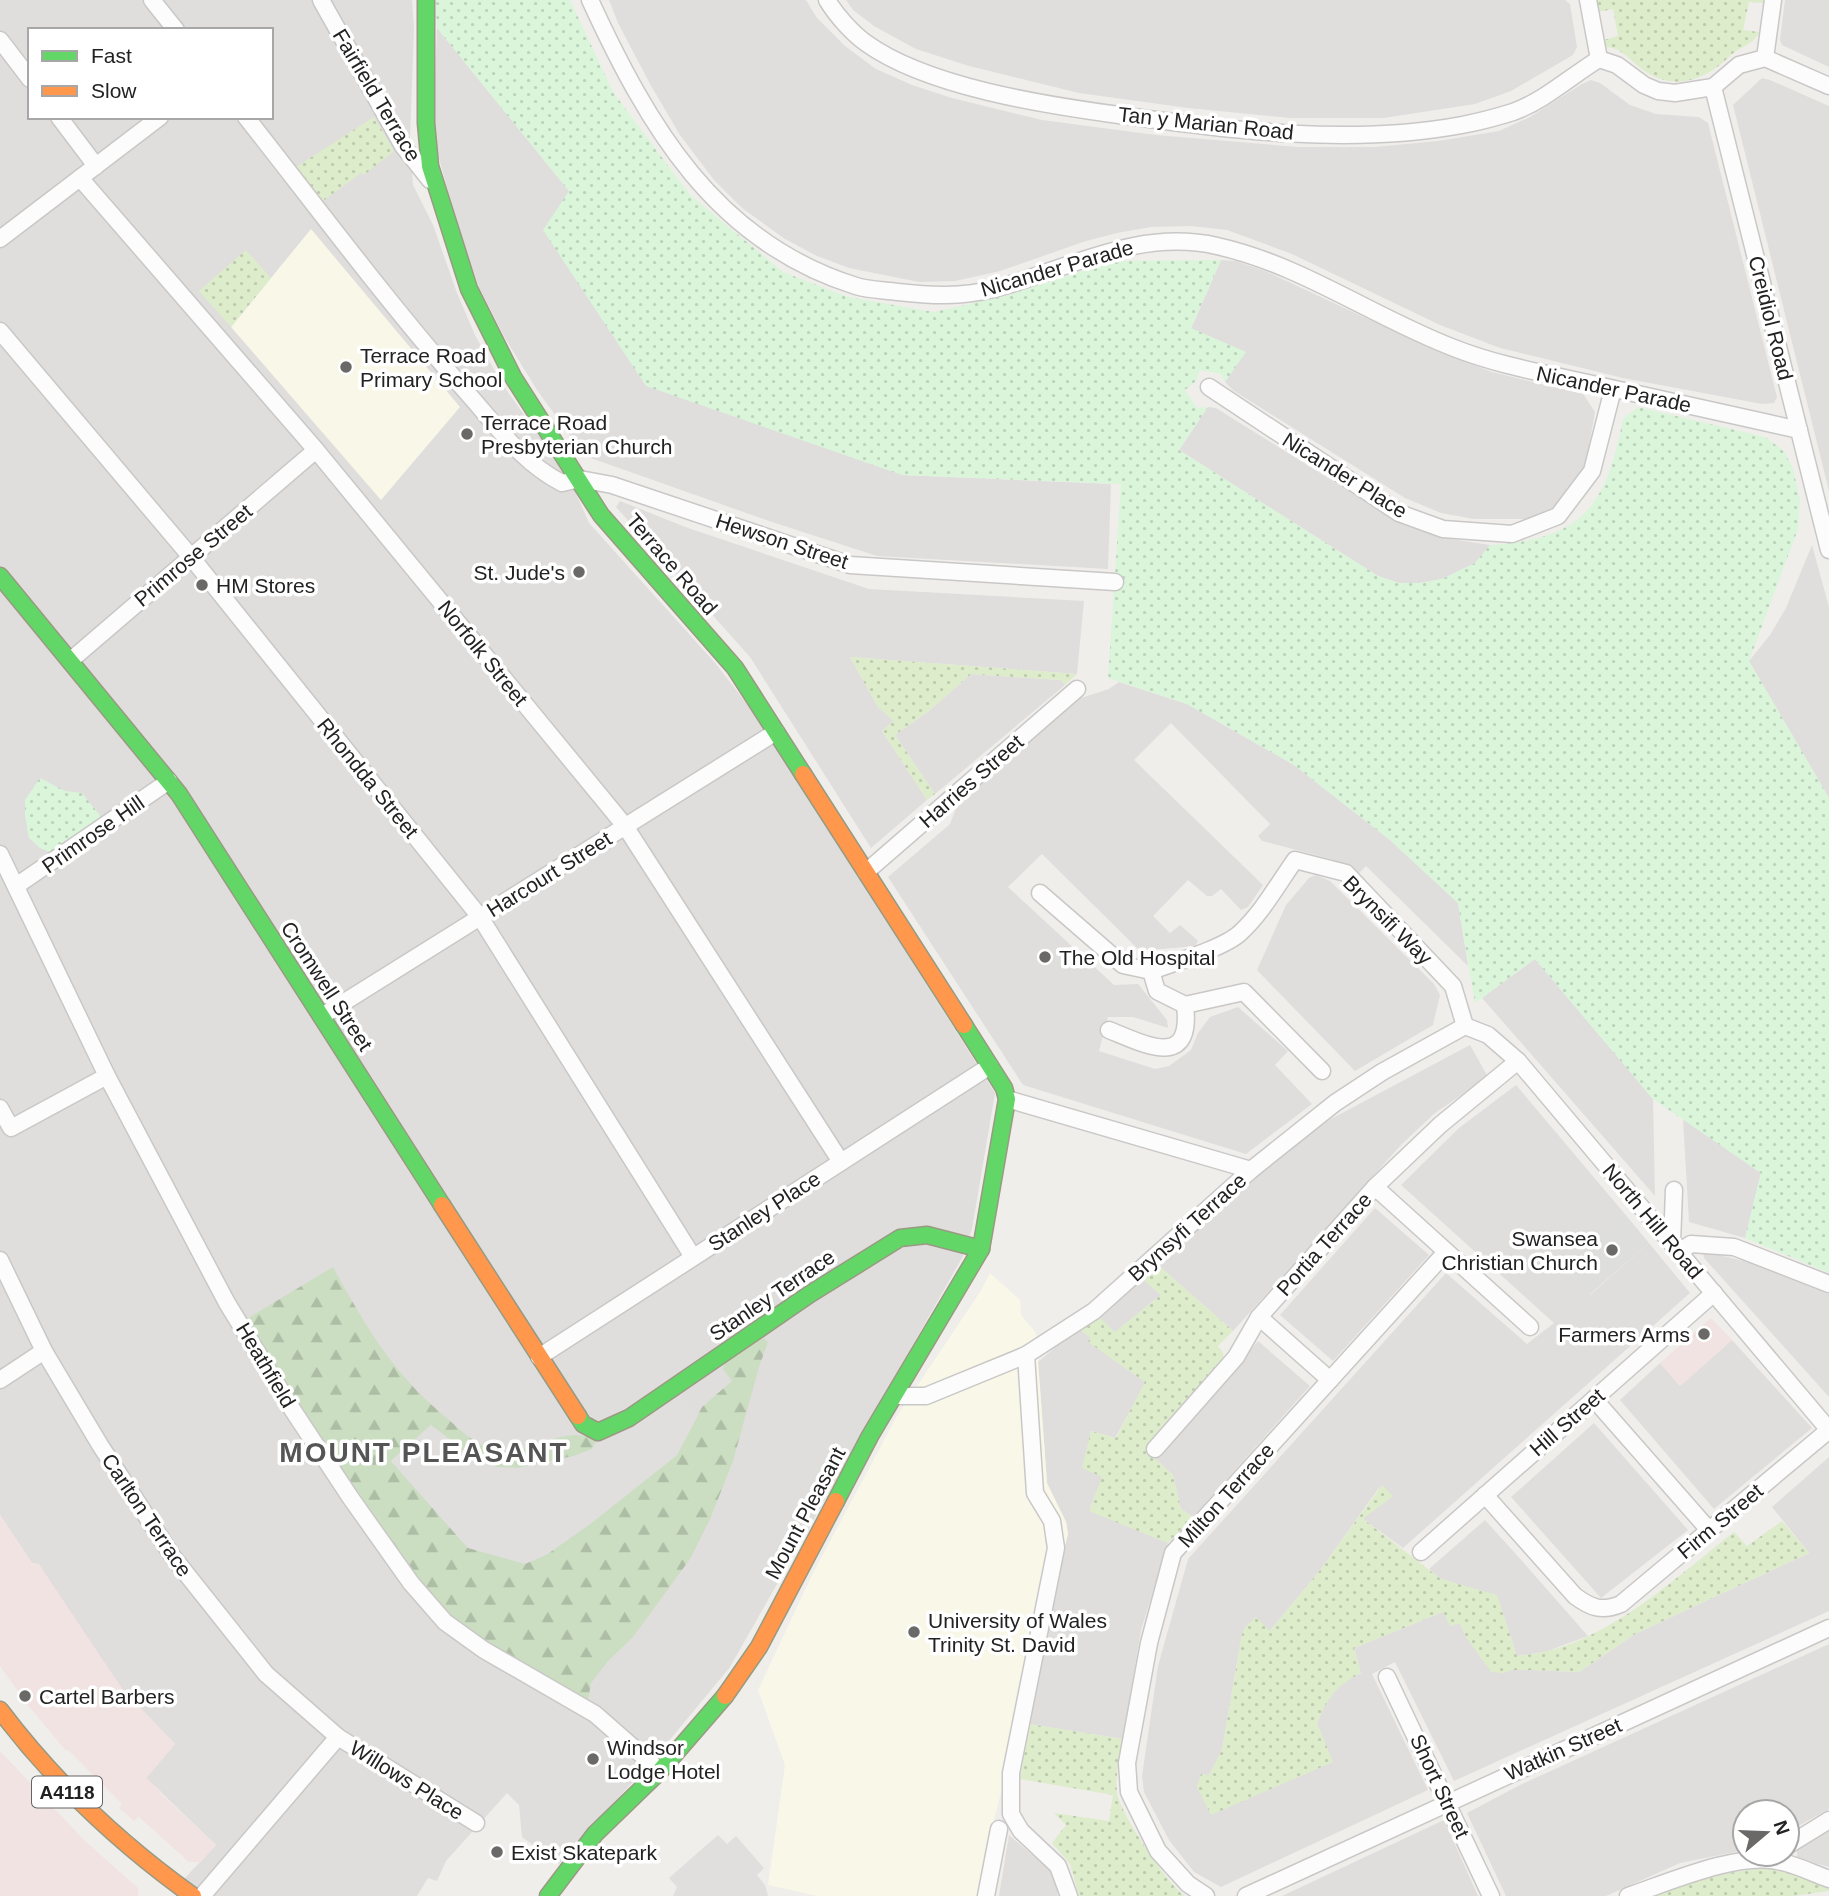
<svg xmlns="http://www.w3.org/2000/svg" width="1829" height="1896" font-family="Helvetica,sans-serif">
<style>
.residential{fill:#dfdedc;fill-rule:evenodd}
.commercial{fill:#f1e3e1}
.education{fill:#f8f7e8}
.religious{fill:#dededc}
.grass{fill:url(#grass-dots)}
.forest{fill:url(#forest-firs)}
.park{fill:url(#park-dots)}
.parking{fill:#e0dfde}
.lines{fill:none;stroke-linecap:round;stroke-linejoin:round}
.street-casing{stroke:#c9c8c7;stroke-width:19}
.fast-casing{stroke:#999a82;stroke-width:19}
.slow-casing{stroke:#999a82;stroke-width:19}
.street{stroke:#fdfcfc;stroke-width:16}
.fast{stroke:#63d668;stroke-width:16}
.slow{stroke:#ff974d;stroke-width:16}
.poi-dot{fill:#6a6968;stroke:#fff;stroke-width:2.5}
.labels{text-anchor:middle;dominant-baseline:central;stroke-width:7;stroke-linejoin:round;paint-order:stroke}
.shield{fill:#fff;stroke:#646464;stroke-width:2}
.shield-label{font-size:19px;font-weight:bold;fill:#222}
.street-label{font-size:21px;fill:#222;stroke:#fff}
.poi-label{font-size:21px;fill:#222;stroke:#fff;text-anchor:start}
.district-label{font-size:28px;font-weight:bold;letter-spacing:2px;fill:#555;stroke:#fff}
</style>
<defs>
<pattern id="grass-dots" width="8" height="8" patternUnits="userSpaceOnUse" patternTransform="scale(1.75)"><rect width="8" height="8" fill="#ddeccb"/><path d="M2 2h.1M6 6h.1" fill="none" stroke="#bdcaae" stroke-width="1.8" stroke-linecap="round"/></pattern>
<pattern id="forest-firs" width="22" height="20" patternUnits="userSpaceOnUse" patternTransform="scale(1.75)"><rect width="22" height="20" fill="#cbdec1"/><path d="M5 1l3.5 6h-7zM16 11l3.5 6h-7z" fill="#aebea6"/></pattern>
<pattern id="park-dots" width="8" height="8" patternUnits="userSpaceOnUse" patternTransform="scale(1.75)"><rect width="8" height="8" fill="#daf5da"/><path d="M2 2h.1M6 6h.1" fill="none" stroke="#bbd2bb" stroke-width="1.8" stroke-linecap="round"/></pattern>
</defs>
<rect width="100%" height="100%" fill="#f0eeeb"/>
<!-- residential -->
<g class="residential">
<path d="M0,0h412l2,29 -4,109 3,47 20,40 24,68 18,42 27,49 28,39 32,38 27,62 127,141 44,57 235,372 -23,136 -10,29 -232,409 -72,87 -99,110 -37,-27 -3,-32 -12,-12 -61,68 -9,20 -9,-3 -11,18h-205l-28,-17 32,-34 -70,-67 29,-34 -52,-54 -88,-127h-3l-32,-48zM30,30h241v87h-241z"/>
<path d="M609,0h197l11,18 28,28 31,23 36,16 40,13 90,22 114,15 142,12h77l63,-6 61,-10 31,-14 52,-33 9,-4 9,3 30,22 26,9 43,3 9,6 69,274 -3,6 -12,1 -139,-26 -123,-30 -60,-23 -148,-71 -65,-24 -36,-4 -40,1 -34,6 -31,8 -86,30 -45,10 -36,1 -70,-14 -32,-12 -32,-17 -43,-31 -28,-28 -34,-45 -30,-51 -32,-61z"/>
<path d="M846,0h719l5,4 7,43 -4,8 -62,36 -36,13 -91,14h-94l-102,-10 -109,-15 -110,-27 -53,-17 -42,-23 -21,-16z"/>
<path d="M1785,0h44v67l-47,-22 -2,-5z"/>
<path d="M437,28l132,163 333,284 209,9 -3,85 -231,-13 -108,-35 -184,-65 -48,-66 -32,-52 -26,-51 -24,-70 -22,-81z"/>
<path d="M1762,78l8,2 59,26v385l-96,-386z"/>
<path d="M1221,260l15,1 29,10 165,77 62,24 91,22 12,18 -9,51 -9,23 -13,14 -13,9 -24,10h-53l-33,-6 -36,-15 -171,-107 -9,-9 20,-30 -54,-23z"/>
<path d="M1208,407l8,1 146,91 44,25 32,13 52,8 -15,18 -33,16 -22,4h-21l-21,-7 -199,-126z"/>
<path d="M620,501l68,27 181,61 215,12 -7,73 -227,-17 28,50 15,13v2l-11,9 45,69 -56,48 -121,-191 -134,-150z"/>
<path d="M1812,545l17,62v191l-80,-137 21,-26 16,-27z"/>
<path d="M971,674l90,6 4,5 -130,109 -40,-59 34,-24z"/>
<path d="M1119,682l68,22 107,61 96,75 68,63 10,63 -102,-100 -9,9 -13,-10 -13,-6 -69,-18 -4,-5 12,-12 -99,-101 -37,37 129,125 -15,22 -7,3 -20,-21 -9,7h-5l-19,-16 -35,36 17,17 10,-8 18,16 -3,5 -55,5 -98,-97 -34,33 106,98 24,-1 29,36 1,8 -35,-11h-25l-9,34 56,18 14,-3 22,-16 7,-17 12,-16 28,-10 50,44 -13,14 37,39 -66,50 -223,-69 -135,-208 62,-53 10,-26 121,-100 28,-9z"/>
<path d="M1316,875l14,6 104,103 6,11 -7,30 -78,46 -98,-101 29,-65 23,-27z"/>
<path d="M1535,959l118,140 2,97 -173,-198z"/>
<path d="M1470,1045l18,32 -53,36 -33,31 -169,187 -75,-66 63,-64 108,-81z"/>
<path d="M1516,1085l108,128 -60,53 26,29 59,-52 41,50 -287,255 -40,-29 18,-34 -60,84 -52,63 -23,-6 -4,8 -20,116 -13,25 2,39 121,-52 -15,-39 10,-24 17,-17 17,-9 -7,-25 89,-36 17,11 6,14 36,36 10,-3h20l47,2 56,-38 174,-81 -37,-46 57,-50v154l-375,170 -59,-119 -23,12 56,116 -207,97 -27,-15 -25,-32 -25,-48 -2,-16 16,-110 30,-107 258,-286 81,71 27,-21 -153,-138 58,-57z"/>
<path d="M1683,1119l78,54 -16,65 -56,-16z"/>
<path d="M1375,1208l54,47 -96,106 -53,-46z"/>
<path d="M1703,1251l77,19 49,24v103l-125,-139z"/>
<path d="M1144,1280l17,15 -47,38 -18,-19 40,-30z"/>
<path d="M1078,1328l13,10 -2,4 57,40 -31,56 -23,-7 11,46 -14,33 79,33 -27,87 -18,109 -94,-15 17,-99 22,-91 -2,-12 -19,-39 -9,-121z"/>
<path d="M1732,1340l80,88 -98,81 -94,-109 40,-37 20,23z"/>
<path d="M1258,1341l52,45 -117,131 -12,-8 -8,-34 -19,-17z"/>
<path d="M1594,1423l94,107 -87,68 -90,-101z"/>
<path d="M1485,1520l38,42 65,74 -43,16 -28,4 -20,-60 -56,-17 -12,-10z"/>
<path d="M1829,1644v165l-42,23v-20h-42v38l-65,13 -74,33h-100l-39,-83 53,-28z"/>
<path d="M1444,1820l34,76h-196z"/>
<path d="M1829,1829v38l-32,-9v-11z"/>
<path d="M1009,1835l43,37 3,6 3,18h-59z"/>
</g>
<!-- commercial -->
<g class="commercial">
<path d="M1711,1318l21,22 -52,46 -20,-23z"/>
<path d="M0,1515l32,48 7,1 84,126 52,54 -29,34 15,13 -1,2 56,52 -15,17h-12l-50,-45 -5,4 -15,-13 3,-4 -54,-54 -2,1 -39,-47 -27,-38z"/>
<path d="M0,1751l85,90 53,47v8h-138z"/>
</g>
<!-- education -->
<g class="education">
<path d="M311,229l149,178 -79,93 -150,-173z"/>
<path d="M990,1273l30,27 1,15 15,18 11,150 19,39 2,12 -79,305 -11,57h-161l-49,-11 17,-120 -27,-75 55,-117 84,-157 83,-124z"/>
</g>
<!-- religious -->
<path class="religious" d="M1624,1213l25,30 -60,52 -25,-30z"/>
<!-- grass -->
<g class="grass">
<path d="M1597,0h167l-1,3 -14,-1 -6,28 16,2c-6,14 -19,14 -29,24 -26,26 -60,37 -92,10 -11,-9 -18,-19 -32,-19l-2,-7 14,-4 -5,-27 -15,3z"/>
<path d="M374,117l20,34 -30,24 -3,-2 -38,28 -27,-34z"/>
<path d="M246,250l25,28 -40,49 -32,-36z"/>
<path d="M850,657l227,17 -12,11 -4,-5 -90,-6 -42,37 -34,24 40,59 -8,6 -45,-69 11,-9v-2l-15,-13z"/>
<path d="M1158,1265l75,66 -15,15 5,6 1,10 -79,87 28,26 8,34 12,8 -25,26 -79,-32 13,-34 -20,-9 9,-37 25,7 29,-56 -57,-40 3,-4 -13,-10 18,-14 19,18 46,-37 -17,-15z"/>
<path d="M1382,1485l11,11 -30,23 78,60 56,16 20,61c84,-6 154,-75 217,-124l13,14 35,-25 27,32 -174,81 -56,38 -47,-2h-20l-10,3 -11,-1 -25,-35 -6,-14 -10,3 -7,-14 -89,36 7,25c-25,13 -33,24 -44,50l16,39 -122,53 -14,-28 4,-13 8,1 13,-25 20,-116 4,-8 10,-9 14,14 51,-62z"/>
<path d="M1029,1724l94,15c-3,16 -8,37 -6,54 3,20 51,92 68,103h-106l-9,-32 -18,-21 14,-18 -12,-12 55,8 4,-26 -93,-16z"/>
<path d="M1764,1868l24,4 41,16v3l-36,5h-143l63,-21z"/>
</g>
<!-- forest -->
<path class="forest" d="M333,1267c35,63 59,106 116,153 12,11 28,25 44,30 25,8 59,-16 84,-15 8,1 14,4 21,3l-6,11 -18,7 -56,12 -22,-1 -20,-7 -45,-35 -40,36 77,87 78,7 44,-31 87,-69 25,-48 30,-26 -9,-12 3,-10 37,-21 5,4 -9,25 -26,94 -23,58 -20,40 -57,78 -25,24 -17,22 -3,17 -61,-31 -72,-48 -26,-27 -61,-77 -125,-196z"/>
<!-- park -->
<g class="park">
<path d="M435,0h135l43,92 77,103 93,77 65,25 86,15 71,-16 109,-35 107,-1 -30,68 55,24 -21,30 -4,-8 -21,-4 -4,11 -11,9 12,18 11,-1 -29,43 199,126 21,7h21l22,-4 33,-16 15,-18c93,-6 116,-38 133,-126l15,-12 127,30 19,14 9,18 7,31 -2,29 -49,132 80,137v475l-84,-35 16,-65 -108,-74 -118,-140 -60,44 -17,-100 -68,-63 -96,-75 -107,-61 -79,-26 13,-194 -219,-9 -256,-89 -103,-156 26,-39 -132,-163z"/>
<path d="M40,778l25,13 17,2 20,25 -50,35 -12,-5 -11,-10 -4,-22v-16z"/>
</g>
<!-- parking -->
<g class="parking">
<path d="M681,1395l9,13 6,3 2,4 -21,40 -87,69 -44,31 -21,9 -57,-16 -77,-87 40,-36 45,35 20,7 22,1 56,-12 18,-7 7,-11z"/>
<path d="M718,1835l9,9 9,-8 28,32 -7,7 8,10 3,11h-95l4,-9 -8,-9z"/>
</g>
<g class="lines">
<!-- street casing -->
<g class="street-casing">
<g id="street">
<path d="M152,0l24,30"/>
<path d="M321,0l82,146 27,34"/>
<path d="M590,0c58,126 125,242 266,286 13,4 28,4 42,6 35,4 62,5 96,-3 75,-20 144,-61 223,-43 85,19 156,71 237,102 43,17 89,25 134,35 71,16 141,31 211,47"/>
<path d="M827,0c9,15 25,33 39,43 61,44 179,62 253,72 113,15 230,31 343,10 16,-3 35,-8 51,-13 31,-11 58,-36 86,-53"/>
<path d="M1588,0l11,59"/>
<path d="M0,40l30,39"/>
<path d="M1765,58l64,28"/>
<path d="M1599,59l18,6 27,20 14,6 17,2 38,-6 26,-22 26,-7 8,-58"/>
<path d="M1713,87l116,463"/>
<path d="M59,117l37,49"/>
<path d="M246,117c74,94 145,190 224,279 28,32 54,68 92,87l18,-4 32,6 238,80 265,17"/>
<path d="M80,178l236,272 309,376 216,336"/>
<path d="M0,239l160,-122"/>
<path d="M0,331l191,226 289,360 213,340"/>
<path d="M1209,387l190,126 44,16 69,5 46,-18 34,-45 21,-82"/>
<path d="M71,660l245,-210"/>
<path d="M0,854l107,222 120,227 65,106 58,88 61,86 34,39 39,28 111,64 65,57"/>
<path d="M866,872l211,-183"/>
<path d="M16,886l153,-105"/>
<path d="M1040,893l83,72 28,6"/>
<path d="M1151,971c22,-8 73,-23 89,-38 22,-20 38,-49 55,-73l51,13 107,113 12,40"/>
<path d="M1151,971l6,20 28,14 59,-13 78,79"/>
<path d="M322,1016l454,-284"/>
<path d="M1465,1026l23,9 30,26 311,369"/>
<path d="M1109,1030c35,14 84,41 76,-25"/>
<path d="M1007,1099l244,71"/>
<path d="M0,1108l11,20 96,-52"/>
<path d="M1375,1187l155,140"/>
<path d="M1672,1243l2,-53"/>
<path d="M1679,1252l12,-8 43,3 95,37"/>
<path d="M0,1260l44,91 56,94 73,112 93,117 72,63 138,86"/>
<path d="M1259,1317l71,63"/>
<path d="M1026,1355l9,138 17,28 4,27 -45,225v41l10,17 37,35 11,30"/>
<path d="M539,1357l451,-291"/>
<path d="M0,1380l44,-29"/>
<path d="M895,1396h31l100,-41 68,-44 157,-141 84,-67 47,-31 83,-46"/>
<path d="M1594,1399l115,131"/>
<path d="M1155,1449l81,-92 23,-40 116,-130 65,-62 78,-64"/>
<path d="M1485,1495l90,101c16,12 27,16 46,8l208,-174"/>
<path d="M1421,1552l293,-259"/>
<path d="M1387,1677l104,219"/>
<path d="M1787,1846l42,-26"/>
<path d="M202,1896l136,-159"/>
<path d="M986,1896l13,-67"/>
<path d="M1206,1896l-18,-12 -30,-33 -29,-59 -2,-29 22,-120 24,-90 273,-301"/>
<path d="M1246,1896l583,-268"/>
<path d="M1628,1896c39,-13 110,-44 149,-35 18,3 35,12 52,18"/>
</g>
</g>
<!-- fast casing -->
<g class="fast-casing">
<g id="fast">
<path d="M426,0v123l4,43 39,123 44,88 88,138 134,153 68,106"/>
<path d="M0,576l179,218 263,411"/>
<path d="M578,1416l5,8 15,8 31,-14 181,-124 90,-56 27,-3 54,14"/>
<path d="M836,1501l34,-65 111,-187 26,-150 -3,-11 -40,-63"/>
<path d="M548,1896l47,-62 65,-63 65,-75"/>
</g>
</g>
<!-- slow casing -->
<g class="slow-casing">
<g id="slow">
<path d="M803,774l161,251"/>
<path d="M442,1205l136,211"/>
<path d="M725,1696l34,-49 77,-146"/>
<path d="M0,1710c55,73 119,133 193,186"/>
</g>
</g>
<!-- street -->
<use href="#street" class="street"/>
<!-- fast -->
<use href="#fast" class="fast"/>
<!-- slow -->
<use href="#slow" class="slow"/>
</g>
<!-- markers -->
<g class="poi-dot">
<circle cx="346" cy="367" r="7"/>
<circle cx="467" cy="434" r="7"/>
<circle cx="579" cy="572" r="7"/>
<circle cx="202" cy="585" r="7"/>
<circle cx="1045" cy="957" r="7"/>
<circle cx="1612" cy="1250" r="7"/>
<circle cx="1704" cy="1334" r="7"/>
<circle cx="914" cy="1632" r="7"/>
<circle cx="25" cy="1696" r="7"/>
<circle cx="593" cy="1759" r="7"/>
<circle cx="497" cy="1852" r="7"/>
</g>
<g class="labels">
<!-- shield labels -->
<rect class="shield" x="32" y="1776.5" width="70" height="31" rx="5"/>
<g class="shield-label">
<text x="67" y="1792">A4118</text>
</g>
<!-- street labels -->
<g class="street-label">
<text transform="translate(377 95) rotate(59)">Fairfield Terrace</text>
<text transform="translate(1206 123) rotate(6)">Tan y Marian Road</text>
<text transform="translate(1057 268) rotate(-16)">Nicander Parade</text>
<text transform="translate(1771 318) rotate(76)">Creidiol Road</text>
<text transform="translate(1614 389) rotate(12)">Nicander Parade</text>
<text transform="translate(1345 475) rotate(32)">Nicander Place</text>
<text transform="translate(782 541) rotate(18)">Hewson Street</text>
<text transform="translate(193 555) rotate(-40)">Primrose Street</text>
<text transform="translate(672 564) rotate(49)">Terrace Road</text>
<text transform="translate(483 653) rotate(51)">Norfolk Street</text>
<text transform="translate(368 778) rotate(51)">Rhondda Street</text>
<text transform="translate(971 781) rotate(-41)">Harries Street</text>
<text transform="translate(93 834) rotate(-35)">Primrose Hill</text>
<text transform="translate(549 874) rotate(-32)">Harcourt Street</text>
<text transform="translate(1388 920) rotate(45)">Brynsifi Way</text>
<text transform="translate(327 986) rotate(57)">Cromwell Street</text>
<text transform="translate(764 1211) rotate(-33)">Stanley Place</text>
<text transform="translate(1653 1221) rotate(50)">North Hill Road</text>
<text transform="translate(1187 1227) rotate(-42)">Brynsyfi Terrace</text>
<text transform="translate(1324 1244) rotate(-48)">Portia Terrace</text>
<text transform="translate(772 1295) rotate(-34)">Stanley Terrace</text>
<text transform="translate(266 1365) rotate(59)">Heathfield</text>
<text transform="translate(1567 1422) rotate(-41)">Hill Street</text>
<text transform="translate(1226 1495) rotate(-48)">Milton Terrace</text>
<text transform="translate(805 1513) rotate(-62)">Mount Pleasant</text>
<text transform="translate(147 1515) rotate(56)">Carlton Terrace</text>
<text transform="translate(1720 1521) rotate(-40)">Firm Street</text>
<text transform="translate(1563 1749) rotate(-24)">Watkin Street</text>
<text transform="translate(407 1780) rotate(32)">Willows Place</text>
<text transform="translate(1440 1786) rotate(65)">Short Street</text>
</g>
<!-- poi labels -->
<g class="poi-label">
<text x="360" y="355">Terrace Road<tspan x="360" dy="24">Primary School</tspan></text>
<text x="481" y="422">Terrace Road<tspan x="481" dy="24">Presbyterian Church</tspan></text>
<text x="565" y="572" text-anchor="end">St. Jude's</text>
<text x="216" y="585">HM Stores</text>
<text x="1059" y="957">The Old Hospital</text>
<text x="1598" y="1238" text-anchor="end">Swansea<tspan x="1598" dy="24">Christian Church</tspan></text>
<text x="1690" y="1334" text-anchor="end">Farmers Arms</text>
<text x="928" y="1620">University of Wales<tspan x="928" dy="24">Trinity St. David</tspan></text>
<text x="39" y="1696">Cartel Barbers</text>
<text x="607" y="1747">Windsor<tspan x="607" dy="24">Lodge Hotel</tspan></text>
<text x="511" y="1852">Exist Skatepark</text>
</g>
<!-- district labels -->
<g class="district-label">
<text x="424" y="1452">MOUNT PLEASANT</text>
</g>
</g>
<!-- legend -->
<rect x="28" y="28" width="245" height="91" fill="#ffffff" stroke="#a7a7a7" stroke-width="2"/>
<rect x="42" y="51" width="35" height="10" fill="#63d668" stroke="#a7a7a7" stroke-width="2"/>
<text x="91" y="63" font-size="21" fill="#222222">Fast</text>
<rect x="42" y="86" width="35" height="10" fill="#ff974d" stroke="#a7a7a7" stroke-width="2"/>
<text x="91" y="98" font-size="21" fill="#222222">Slow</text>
<!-- north arrow -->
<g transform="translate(1766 1833) rotate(71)"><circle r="33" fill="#ffffff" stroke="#a7a7a7" stroke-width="2"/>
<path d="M0-5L12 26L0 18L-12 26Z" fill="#6a6968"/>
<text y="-10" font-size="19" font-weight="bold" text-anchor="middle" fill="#222222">N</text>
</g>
</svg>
